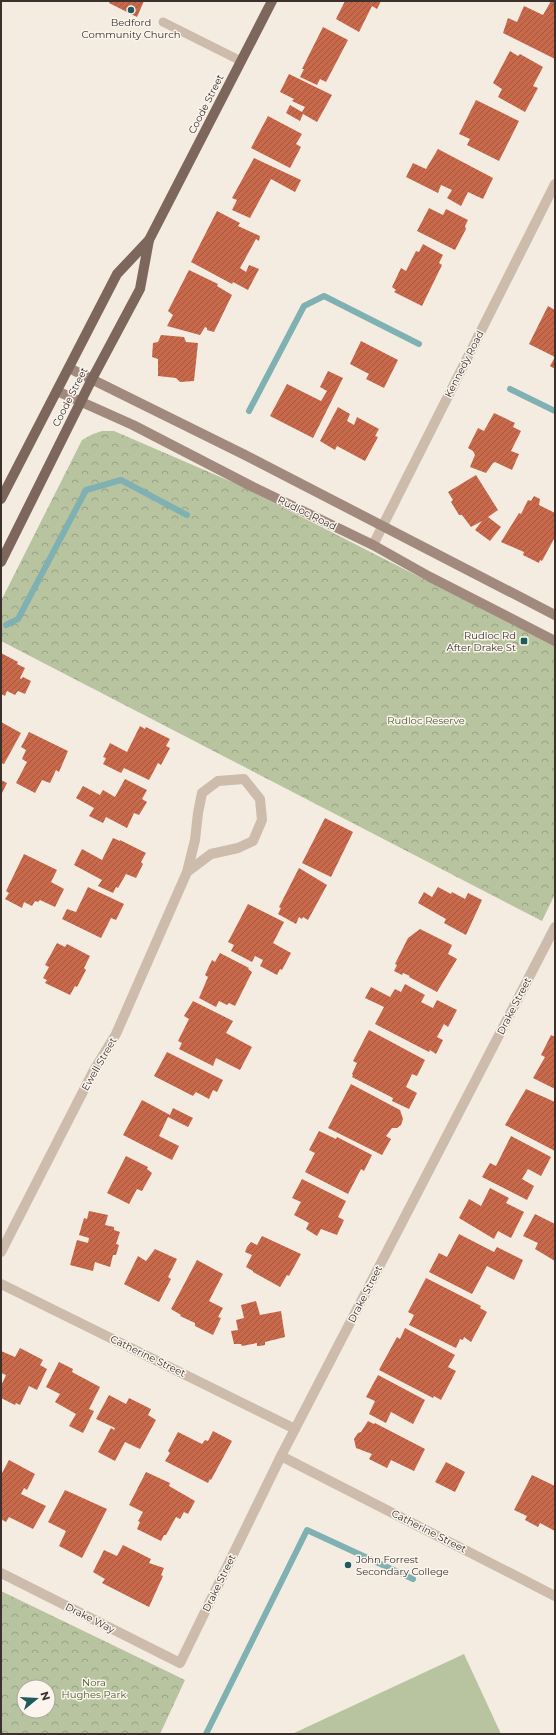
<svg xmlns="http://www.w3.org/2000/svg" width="556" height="1735" font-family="Montserrat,sans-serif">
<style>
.park{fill:url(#park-crowns);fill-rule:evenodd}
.garden{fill:#b8c4a0}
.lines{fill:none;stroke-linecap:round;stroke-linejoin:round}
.stream{stroke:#7fb0b2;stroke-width:6}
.building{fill:url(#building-hatch)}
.lane{stroke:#cdbbac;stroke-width:9}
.street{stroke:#cdbbac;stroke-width:10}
.secondary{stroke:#a18a7d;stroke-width:10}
.primary{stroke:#7d675c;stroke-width:10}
.poi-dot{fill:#1f5a5e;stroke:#fbf5ee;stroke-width:1.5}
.labels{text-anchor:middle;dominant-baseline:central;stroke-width:3;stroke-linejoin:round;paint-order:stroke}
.poi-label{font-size:10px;fill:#3b302b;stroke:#fbf5ee}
.street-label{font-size:10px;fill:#3b302b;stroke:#fbf5ee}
.park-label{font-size:10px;fill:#4a5a2e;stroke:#fbf5ee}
</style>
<defs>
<pattern id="park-crowns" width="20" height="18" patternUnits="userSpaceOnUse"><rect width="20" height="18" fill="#b8c4a0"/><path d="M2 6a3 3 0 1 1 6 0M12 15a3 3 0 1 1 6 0" fill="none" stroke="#97a083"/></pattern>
<pattern id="building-hatch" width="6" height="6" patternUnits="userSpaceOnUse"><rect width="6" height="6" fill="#c8694b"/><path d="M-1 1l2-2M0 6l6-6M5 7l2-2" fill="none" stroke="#a4573f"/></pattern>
</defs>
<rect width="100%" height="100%" fill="#f4ebe1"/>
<!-- park -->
<g class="park">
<path d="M102,431h12l125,54 316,161v248l-13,27 -541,-280v-40l81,-161 11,-6z"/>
<path d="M1,1591l184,89 -25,54h-159zM24,1687h24v24h-24z"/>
</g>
<!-- garden -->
<path class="garden" d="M464,1654l37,80h-209z"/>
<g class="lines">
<!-- stream -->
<g class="stream">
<path d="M510,389l45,22"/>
<path d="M249,411l55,-105 20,-10 95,48"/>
<path d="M6,625l12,-6 68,-129 35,-10 66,35"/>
<path d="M206,1734l101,-204 106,49"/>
</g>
</g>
<!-- building -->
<g class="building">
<path d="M110,1h34l-7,16 -28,-14z"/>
<path d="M345,1h36l-4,8 -5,-3 -13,26 -23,-13z"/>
<path d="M551,1h4v58l-52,-26 5,-15 9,4 7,-16 19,9z"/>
<path d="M323,27l25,13 -22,42 -6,-3 -3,6 -17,-8 4,-8h-2z"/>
<path d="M510,51l8,5 2,-2 23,13 -10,19 5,2 -13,24 -27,-15 4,-8 -9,-6z"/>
<path d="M289,74l43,21 -15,27 -14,-8 -3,7 -14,-8 4,-8 12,7 3,-5 -13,-6 2,-2 -14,-7z"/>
<path d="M476,100l43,21 -20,40 -32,-16 3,-6 -11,-5z"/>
<path d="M268,116l34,18 -6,10 5,3 -11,21 -39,-20z"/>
<path d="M438,149l55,29 -10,21 -15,-7 -7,14 -14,-8 5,-8 -11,-5 -3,8 -32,-16 7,-14 13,6z"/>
<path d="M254,158l47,22 -6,12 -24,-13 -21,39 -18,-8 5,-10 -5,-2z"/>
<path d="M429,208l14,7 3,-6 22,11 -3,6 1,3 -11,21 -38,-19z"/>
<path d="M217,211l23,12 -2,3 22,10 -1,5 -3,-2 -16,29 6,4 3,-7 10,4 -11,21 -15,-8 -1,2 -41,-22z"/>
<path d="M423,244l20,11 -4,8 3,2 -20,41 -28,-14 2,-2 -4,-3 9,-19 5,3 10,-20 3,1z"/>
<path d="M189,270l29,14 -1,2 15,9 -18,37 -7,-2v-2l-2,-1 -5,8 -33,-9 6,-11 -5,-4z"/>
<path d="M548,306l7,4v59l-5,-3 5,-9 -26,-13z"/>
<path d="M161,335l23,2 2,5 12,1 -4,38 -14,1 -4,-4 -18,-2v-17l-6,-2 1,-14 5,-1z"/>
<path d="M361,341l37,19 -14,28 -18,-9 3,-5 -19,-10z"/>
<path d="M328,371l15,7 -30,60 -43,-22 17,-32 34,17 6,-10 -7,-4z"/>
<path d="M338,407l12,7 -3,7 7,4 3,-8 22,12 -4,7 3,1 -13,24 -28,-15 -2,4 -15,-9z"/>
<path d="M494,413l21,10 -2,4 8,4 -10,20 8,3 -7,16 -17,-8 -2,1 -7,10 -16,-6 5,-12 -2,-4 -5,-3 10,-20 6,3z"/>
<path d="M476,475l22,35 -10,7 13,10 -11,14 -15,-11 7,-9 -11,6 -9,-12h-3l-8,-13 2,-2 -5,-8z"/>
<path d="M534,496l6,3 -1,6 16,8v24l-13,24 -2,-1 -1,3 -16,-8 1,-3 -23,-10 18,-29 2,1 7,-14 3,1z"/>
<path d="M1,653l17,9 -1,2 8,4 -5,10 1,1 2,-2 8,4 -6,13 -7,-3 -3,4 -8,-4 -2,5 -4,-2z"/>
<path d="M1,722l20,11 -17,31 -3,-1z"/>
<path d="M140,726l5,3 1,-2 24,12 -4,7 4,2 -9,17 -3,-2 -9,17 -25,-12 -3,5 -18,-9 3,-6 -3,-1 7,-14 17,9z"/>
<path d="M29,732l39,19 -9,21 -3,-2 -6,13 -8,-3 -7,13 -19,-10 11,-21 -5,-3 4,-9 -5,-3z"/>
<path d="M125,779l22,11 -5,9 5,3 -8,13 -5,-2 -7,15 -21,-11 -3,6 -14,-7 5,-8 -18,-10 7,-12 17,9 3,-5 12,7z"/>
<path d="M1,780l6,3 -6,12z"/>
<path d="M325,818l28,14 -22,45 -29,-14z"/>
<path d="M113,838l7,3v-1l26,13 -5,9 2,2 -7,14 -10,-4 -8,14 -2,-1 -3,6 -15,-7 4,-6 -28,-15 8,-16 20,11z"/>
<path d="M24,854l33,16 -6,12 13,7 -9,18 -15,-7 -2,2 -3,-1 -3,5 -8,-4 -2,6 -17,-9 4,-6 -3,-2z"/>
<path d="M299,868l28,17 -19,35 -5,-3 -1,2 -3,-2 -3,7 -18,-10 3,-6 -2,-1z"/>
<path d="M88,887l36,17 -8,16 -5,-2 -10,20 -39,-19 5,-10 9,3z"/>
<path d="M438,887l13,7 1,-2 13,7 3,-6 14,7 -16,35 -22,-12 2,-4 -28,-16 6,-11 8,5z"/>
<path d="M248,904l36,18 -11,21 18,10 -9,17 -2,-1 -3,6 -17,-9 3,-6 -8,-4 -3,6 -21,-11 3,-6 -6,-3z"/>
<path d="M420,929l32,16 -4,9 9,5 -20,33 -28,-15 1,-1 -7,-3 -1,2 -8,-4 3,-6 -2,-1 13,-26z"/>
<path d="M57,943l8,4 2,-3 23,12 -6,12 2,2 -9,17 -2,-1 -5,9 -25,-12 2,-3 -4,-2 6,-11 -4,-2z"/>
<path d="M220,953l29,15 -1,1 4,3 -17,34 -6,-3 -2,2 -8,-4 -3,6 -17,-9 9,-21 -3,-2 7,-15 3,2z"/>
<path d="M405,984l20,11 -4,7 12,6 4,-8 20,10 -9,17 -4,-3 -7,13 6,3 -7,14 -6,-4 -1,2 -54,-28 9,-17 -19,-9 6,-11 19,10 5,-8 6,3z"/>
<path d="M193,1001l40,20 -7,12 26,14 -12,23 -24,-12 -3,8 -34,-17 3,-6 -4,-2 11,-22 -5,-3z"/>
<path d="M369,1030l56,30 -8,16 -5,-2 -6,13 11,6 -8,16 -17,-8 1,-3 -41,-21 1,-2 -1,-1 5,-11 -4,-2z"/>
<path d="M551,1035l4,2v52l-22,-11 12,-21 -4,-2z"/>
<path d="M167,1052l56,28 -6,12 -4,-2 -4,9 -13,-7 -3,4 -39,-20z"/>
<path d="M351,1084l49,26 3,9 -2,6 -4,3h-5l-6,8 5,3 -9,16 -54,-27z"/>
<path d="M526,1089l29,13v49l-50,-26z"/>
<path d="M142,1100l28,15 3,-7 20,10 -5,9 -20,-10 -9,19 20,10 -7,14 -49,-25z"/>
<path d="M319,1131l17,8 1,-2 2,1 33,17 -8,16 -3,-2 -13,25 -43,-22 10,-19 -6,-3z"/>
<path d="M511,1136l40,21 -10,19 -13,-7 -6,10 12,7 -7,14 -45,-23 8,-14 6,3z"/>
<path d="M126,1156l22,11 -1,2 5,4 -10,18 -5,-2 -8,15 -22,-11z"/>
<path d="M302,1179l44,22 -8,16 6,3 -7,15 -16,-6 -4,7 -11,-7 3,-6 -15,-8 7,-13 -9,-4z"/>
<path d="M490,1188l19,10 -3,5 18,9 -13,26 -13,-7 -4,8 -35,-21 10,-19 12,7z"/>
<path d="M89,1211l19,4 -3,10 9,2v3l6,2 -4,12 3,1 -3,10h-3l-3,12 -15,-5 -2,9 -23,-6 7,-25 11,3 1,-5 -10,-3 5,-17 3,1z"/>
<path d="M535,1214l20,10v37l-20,-12 3,-6 -15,-7z"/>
<path d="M459,1234l35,18 3,-5 26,13 -9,20 -27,-14 -15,28 -43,-22 10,-19 8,4z"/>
<path d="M262,1236l39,18 -12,22 -2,-1 -7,12 -27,-15v-1l-7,-4 6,-12 -7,-3 2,-5 4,-5 6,3z"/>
<path d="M155,1249l22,10 -9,18 3,2 -12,23 -35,-18 14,-28 8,5z"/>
<path d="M197,1260l26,14 -14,27 14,7 -5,9 3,1 -8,17 -18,-9v-3l-15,-7 1,-1 -10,-6z"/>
<path d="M426,1278l55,28 -1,2 7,4 -16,30 -7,-5 -1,3 -3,-1 -4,9 -47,-23 5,-10 -6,-3z"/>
<path d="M256,1301l4,14 21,-4 4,26 -20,5v3l-6,1h-2v-3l-15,3 -1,-2h-7l-3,-13 7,-1 -2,-10 8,-2 -3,-13z"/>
<path d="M405,1328l50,27 -7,12 8,4 -15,29 -7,-4 -1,2 -54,-28 18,-33 3,2z"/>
<path d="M20,1348l23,12 -3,5 7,4 -10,21 -8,-4 -9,19 -4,-2 -1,2 -14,-7v-12l5,-11 -5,-2v-22l14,6z"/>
<path d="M59,1362l14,7 -1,3 28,15 -11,22 5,2 -11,22 -14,-7 7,-12 -21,-12 5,-8 -14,-7z"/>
<path d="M378,1375l47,25 -12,24 -22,-12 -5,11 -17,-9 6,-13 -9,-4z"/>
<path d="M109,1395l17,9 3,-6 22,11 -3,6 8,5 -16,29 -15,-7 -10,19 -17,-9 13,-24 3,2 1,-2 -19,-9z"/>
<path d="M368,1421l6,3 1,-1 50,26 -11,22 -23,-11 -4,8 -18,-9 3,-5 -16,-6 -2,-9 4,-6 3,-1z"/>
<path d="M213,1431l19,10 -21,39 -1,-1 -2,4 -43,-22 5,-8 -2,-2 10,-19 24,12 3,-4 3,1z"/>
<path d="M9,1460l26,14 -8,16 -3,-2 -3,6 25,12 -13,23 -24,-12 -3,5 -5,-3v-44z"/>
<path d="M446,1462l19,10 -10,20 -20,-10z"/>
<path d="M146,1472l24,11 -1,3 26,15 -7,13 -4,-2 -4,7 -4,-2 -10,18h-2l-3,6 -24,-12 3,-7 -2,-1 5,-9 -14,-7z"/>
<path d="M532,1475l23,11v45l-15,-8 -2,4 -13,-7 2,-4 -13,-6z"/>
<path d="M65,1490l42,19 -25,49 -23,-12 7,-15 -18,-9z"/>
<path d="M123,1545l28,14 -2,4 15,5 -3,7 2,1 -14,31 -47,-24 3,-4 -12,-7 11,-22 13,6z"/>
</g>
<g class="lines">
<!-- lane -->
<path class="lane" d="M163,22l78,39"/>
<!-- street -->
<g class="street">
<path d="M373,545l182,-361"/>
<path d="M1,1252l93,-182 22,-36 71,-162 8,-32 3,-27 4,-20 16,-12 26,-2 16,20 2,21 -9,21 -15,7 -27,6 -24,18"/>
<path d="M1,1284l294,145"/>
<path d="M281,1456l274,140"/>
<path d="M1,1573l179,90 101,-207 274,-529"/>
</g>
<!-- secondary -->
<g class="secondary">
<path d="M69,368l176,87 310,160"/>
<path d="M57,391l76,34 120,62 120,58 57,32 125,64"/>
</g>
<!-- primary -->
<g class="primary">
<path d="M1,499l116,-225 32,-34 123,-239"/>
<path d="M1,562l91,-183 48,-90 9,-49"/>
</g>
</g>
<!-- markers -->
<g class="poi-dot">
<circle cx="131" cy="10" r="4"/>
<rect x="520" y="637" width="8" height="8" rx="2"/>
<circle cx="348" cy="1565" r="4"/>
</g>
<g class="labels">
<!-- poi labels -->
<g class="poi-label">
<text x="131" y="22">Bedford<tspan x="131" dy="12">Community Church</tspan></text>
<text x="516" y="635" text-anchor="end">Rudloc Rd<tspan x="516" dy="12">After Drake St</tspan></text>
<text x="356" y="1559" text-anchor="start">John Forrest<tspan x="356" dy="12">Secondary College</tspan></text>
</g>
<!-- street labels -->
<g class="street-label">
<text transform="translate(206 104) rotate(-63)">Coode Street</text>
<text transform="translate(464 364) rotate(-63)">Kennedy Road</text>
<text transform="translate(70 397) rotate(-63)">Coode Street</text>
<text transform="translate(307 513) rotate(26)">Rudloc Road</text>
<text transform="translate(514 1006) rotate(-63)">Drake Street</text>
<text transform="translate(99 1064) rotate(-60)">Ewell Street</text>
<text transform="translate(365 1294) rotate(-63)">Drake Street</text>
<text transform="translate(148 1356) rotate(26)">Catherine Street</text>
<text transform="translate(429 1531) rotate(27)">Catherine Street</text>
<text transform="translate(219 1583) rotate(-64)">Drake Street</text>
<text transform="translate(90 1618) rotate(27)">Drake Way</text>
</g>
<!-- park labels -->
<g class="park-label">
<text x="426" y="720">Rudloc Reserve</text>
<text x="94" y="1682">Nora<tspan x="94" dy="12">Hughes Park</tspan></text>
</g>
</g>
<!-- border -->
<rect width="556" height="1735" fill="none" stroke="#3b302b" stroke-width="4"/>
<!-- north arrow -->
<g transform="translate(36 1699) rotate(72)"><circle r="19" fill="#fbf5ee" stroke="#aea6a0"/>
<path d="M0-3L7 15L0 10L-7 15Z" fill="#1f5a5e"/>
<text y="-6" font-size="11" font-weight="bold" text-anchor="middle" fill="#3b302b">N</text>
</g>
</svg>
